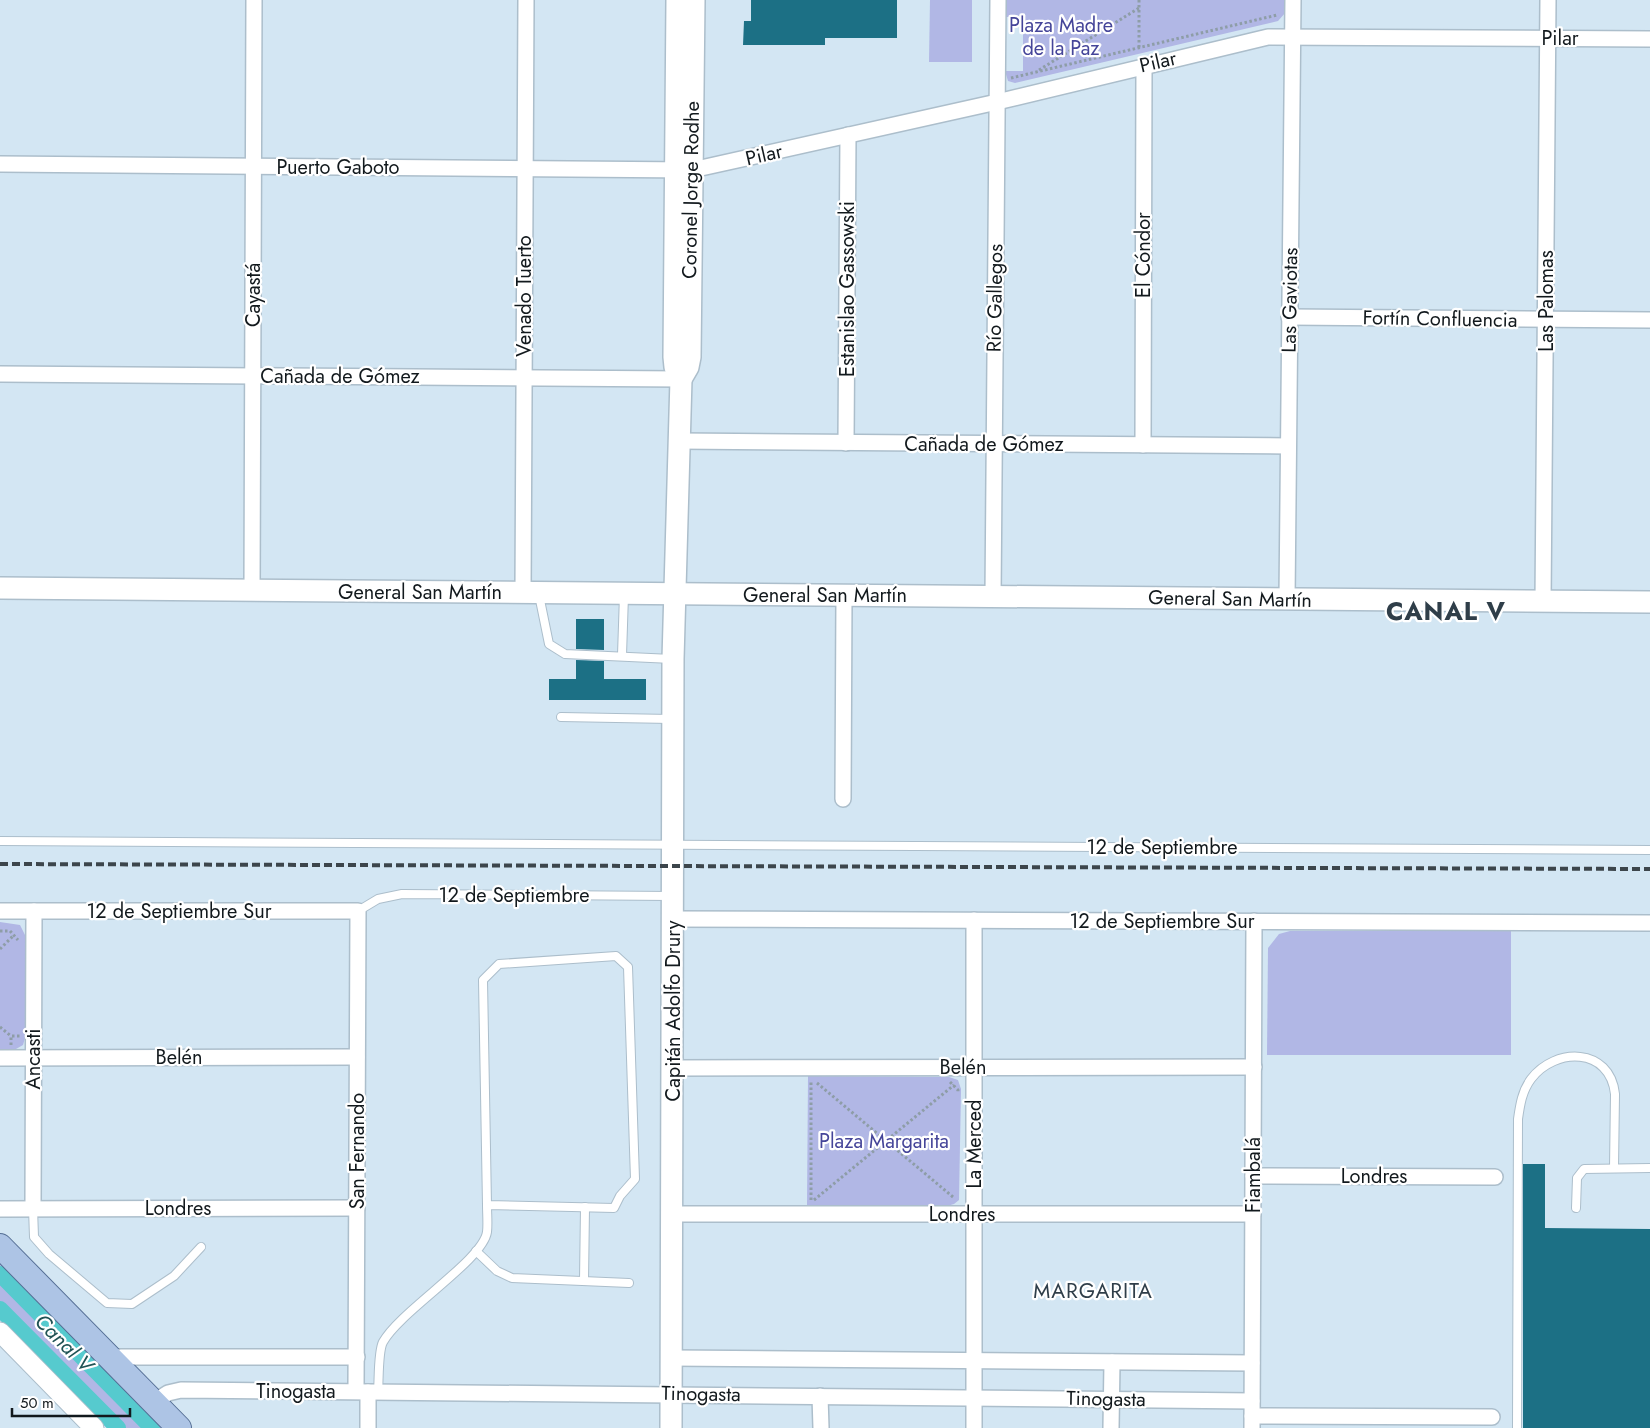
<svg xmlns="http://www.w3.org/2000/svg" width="1650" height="1428" font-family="Jost,sans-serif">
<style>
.green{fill:#b1b7e5}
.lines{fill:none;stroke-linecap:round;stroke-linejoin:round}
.canal{stroke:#56cace;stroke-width:16}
.building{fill:#1c7085}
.service-casing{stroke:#acbecb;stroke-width:10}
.minor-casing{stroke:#acbecb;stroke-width:18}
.tertiary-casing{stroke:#acbecb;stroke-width:21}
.secondary-casing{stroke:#acbecb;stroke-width:24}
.primary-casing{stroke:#546e94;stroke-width:26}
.path{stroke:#8e9da7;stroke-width:3;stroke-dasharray:2.5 2.5;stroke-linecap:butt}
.service{stroke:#fff;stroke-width:8}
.minor{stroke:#fff;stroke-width:15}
.tertiary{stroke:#fff;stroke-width:19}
.secondary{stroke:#fff;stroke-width:21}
.primary{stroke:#adc4e5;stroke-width:24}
.rail{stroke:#3c454b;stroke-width:4;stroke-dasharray:8 4;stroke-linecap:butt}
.labels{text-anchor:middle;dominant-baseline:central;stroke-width:4.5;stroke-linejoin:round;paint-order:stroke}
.park-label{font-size:20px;fill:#454599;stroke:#fff}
.street-label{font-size:20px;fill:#12191d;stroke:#fff}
.neighbourhood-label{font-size:21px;letter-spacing:1px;fill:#2f3e49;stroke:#fff}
.water-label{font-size:21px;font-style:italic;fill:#205355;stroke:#fff}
.district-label{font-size:25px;font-weight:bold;letter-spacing:1px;fill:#2f3e49;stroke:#fff}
</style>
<rect width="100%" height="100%" fill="#d3e6f3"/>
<!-- green -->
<g class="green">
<path d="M930,0h42v62h-43z"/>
<path d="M1005,0h282l-1,12 -8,9 -263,62 -7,-2 -3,-10h18v-54h-18z"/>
<path d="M0,922l20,3 5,10v103l-2,7 -7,4h-16z"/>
<path d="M1290,931h221v124h-244l1,-107 11,-14z"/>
<path d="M808,1076l141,1 9,3 3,9 -2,111 -5,4 -7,2 -140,-1z"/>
<path d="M0,1257l170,171h-63l-107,-109z"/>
</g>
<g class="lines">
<!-- canal -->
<g class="canal">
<path d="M0,1274l152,154"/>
<path d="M0,1309l118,119"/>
</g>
</g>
<!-- building -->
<g class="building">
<path d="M751,0h146v38h-72v7h-82l1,-24h7z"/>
<path d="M576,619h28v31l-28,-1z"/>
<path d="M576,660l28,1v18h42v21h-97v-21h27z"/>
<path d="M1523,1164h22v64l105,1v199h-127z"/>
</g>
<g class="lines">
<!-- service casing -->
<g class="service-casing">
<g id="service">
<path d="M539,595l10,49 16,10 107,5"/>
<path d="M622,655l2,-60"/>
<path d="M561,717l110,2"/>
<path d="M0,841l1650,9"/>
<path d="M358,911l20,-12 24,-5 270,2"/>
<path d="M33,1208l1,29 15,17 58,49 25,1 42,-28 27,-29"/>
<path d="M1576,1208l1,-30 7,-9 66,-1"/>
<path d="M476,1251l21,20 15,7 117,5"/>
<path d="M584,1281l1,-74"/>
<path d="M378,1392c1,-12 0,-41 5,-50 17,-31 100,-82 104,-110 1,-8 0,-18 0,-27l-4,-225 16,-16 117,-8 12,11 7,212 -15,17 -6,12 -127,-3"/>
<path d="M1517,1428l1,-309c2,-14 4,-28 13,-40 24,-32 79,-32 84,15l-1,74"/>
</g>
</g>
<!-- minor casing -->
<g class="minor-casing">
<g id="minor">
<path d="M0,164l692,6 305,-68 271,-65 382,2"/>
<path d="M1289,317l361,3"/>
<path d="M0,374l681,5"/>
<path d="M679,441l609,5"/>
<path d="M846,443l2,-308"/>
<path d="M1143,445l1,-379"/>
<path d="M252,591l2,-591"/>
<path d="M523,593l3,-593"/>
<path d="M993,597l5,-597"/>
<path d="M1287,599l6,-599"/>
<path d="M1543,602l5,-602"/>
<path d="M843,799l1,-203"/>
<path d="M0,911h358l-2,480"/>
<path d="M673,919l977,4"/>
<path d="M0,1058l357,-1"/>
<path d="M673,1068l581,-1"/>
<path d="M1253,1176l242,1"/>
<path d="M33,1208l1,-297"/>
<path d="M0,1209l357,-1"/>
<path d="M672,1214h581"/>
<path d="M109,1357h248"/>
<path d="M671,1358l581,5"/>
<path d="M368,1392v36"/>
<path d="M820,1396l1,32"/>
<path d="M154,1402l14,-9 13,-3 1071,11"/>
<path d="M1252,1416l240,1"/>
<path d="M974,1428v-508"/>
<path d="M1111,1428l1,-66"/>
<path d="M1252,1428l2,-507"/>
</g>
</g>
<!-- tertiary casing -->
<g class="tertiary-casing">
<path id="tertiary" d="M0,1332l94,96"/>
</g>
<!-- secondary casing -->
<g class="secondary-casing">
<g id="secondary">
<path d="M681,379l7,-12 2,-10 4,-357"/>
<path d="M0,588l1650,14"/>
<path d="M671,1428l2,-769 8,-280 -6,-12 -1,-10 3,-357"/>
</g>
</g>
<!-- primary casing -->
<g class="primary-casing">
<path id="primary" d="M0,1246l179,182"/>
</g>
<!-- path -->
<g class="path">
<path d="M1139,0v48"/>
<path d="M1039,70l100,-62"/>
<path d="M1011,78l266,-63"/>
<path d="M0,931h10l8,9"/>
<path d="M0,949l14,-14"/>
<path d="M0,1027l11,9"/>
<path d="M11,1045v-9h9"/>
<path d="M950,1082l8,8v3"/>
<path d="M817,1083l136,114"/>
<path d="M811,1200v-118"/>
<path d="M814,1200l140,-115"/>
</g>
<!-- service -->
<use href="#service" class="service"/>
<!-- minor -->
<use href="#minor" class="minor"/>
<!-- tertiary -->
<use href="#tertiary" class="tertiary"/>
<!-- secondary -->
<use href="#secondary" class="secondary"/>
<!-- primary -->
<use href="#primary" class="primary"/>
<!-- rail -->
<path class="rail" d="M0,864l1650,5"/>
</g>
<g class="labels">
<!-- park labels -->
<g class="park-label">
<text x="1061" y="25">Plaza Madre<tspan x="1061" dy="23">de la Paz</tspan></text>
<text x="884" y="1141">Plaza Margarita</text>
</g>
<!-- street labels -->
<g class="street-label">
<text x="1560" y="38">Pilar</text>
<text transform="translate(1158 62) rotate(-13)">Pilar</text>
<text transform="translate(764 155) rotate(-13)">Pilar</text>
<text x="338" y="167">Puerto Gaboto</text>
<text transform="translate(691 190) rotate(-89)">Coronel Jorge Rodhe</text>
<text transform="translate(1143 255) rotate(-90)">El Cóndor</text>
<text transform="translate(847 289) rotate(-90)">Estanislao Gassowski</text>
<text transform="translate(253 295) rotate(-90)">Cayastá</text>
<text transform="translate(524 296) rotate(-90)">Venado Tuerto</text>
<text transform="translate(995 298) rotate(-89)">Río Gallegos</text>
<text transform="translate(1290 300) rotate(-89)">Las Gaviotas</text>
<text transform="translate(1546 301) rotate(-90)">Las Palomas</text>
<text transform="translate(1440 319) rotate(1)">Fortín Confluencia</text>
<text x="340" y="376">Cañada de Gómez</text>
<text x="984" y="444">Cañada de Gómez</text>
<text x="420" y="592">General San Martín</text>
<text x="825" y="595">General San Martín</text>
<text transform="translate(1230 599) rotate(1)">General San Martín</text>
<text x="1162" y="847">12 de Septiembre</text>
<text x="514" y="895">12 de Septiembre</text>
<text x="179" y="911">12 de Septiembre Sur</text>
<text x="1162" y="921">12 de Septiembre Sur</text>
<text transform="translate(673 1011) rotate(-90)">Capitán Adolfo Drury</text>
<text x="179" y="1057">Belén</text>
<text transform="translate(33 1059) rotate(-90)">Ancasti</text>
<text x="963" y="1067">Belén</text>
<text transform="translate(974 1144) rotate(-90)">La Merced</text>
<text transform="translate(357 1151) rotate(-90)">San Fernando</text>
<text transform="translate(1253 1175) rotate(-90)">Fiambalá</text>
<text x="1374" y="1176">Londres</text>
<text x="178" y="1208">Londres</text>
<text x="962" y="1214">Londres</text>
<text x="296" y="1391">Tinogasta</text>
<text transform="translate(701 1394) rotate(1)">Tinogasta</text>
<text transform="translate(1106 1399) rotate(1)">Tinogasta</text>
</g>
<!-- neighbourhood labels -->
<g class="neighbourhood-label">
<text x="1093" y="1291">MARGARITA</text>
</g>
<!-- water labels -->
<g class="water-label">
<text transform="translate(64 1343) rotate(45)">Canal V</text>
</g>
<!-- district labels -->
<g class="district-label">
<text x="1446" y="611">CANAL V</text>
</g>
</g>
<!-- scale -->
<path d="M12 1408v8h118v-8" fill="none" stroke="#12191d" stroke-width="2.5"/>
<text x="20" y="1408" font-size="15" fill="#12191d" stroke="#ffffff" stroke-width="4" paint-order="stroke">50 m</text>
</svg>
